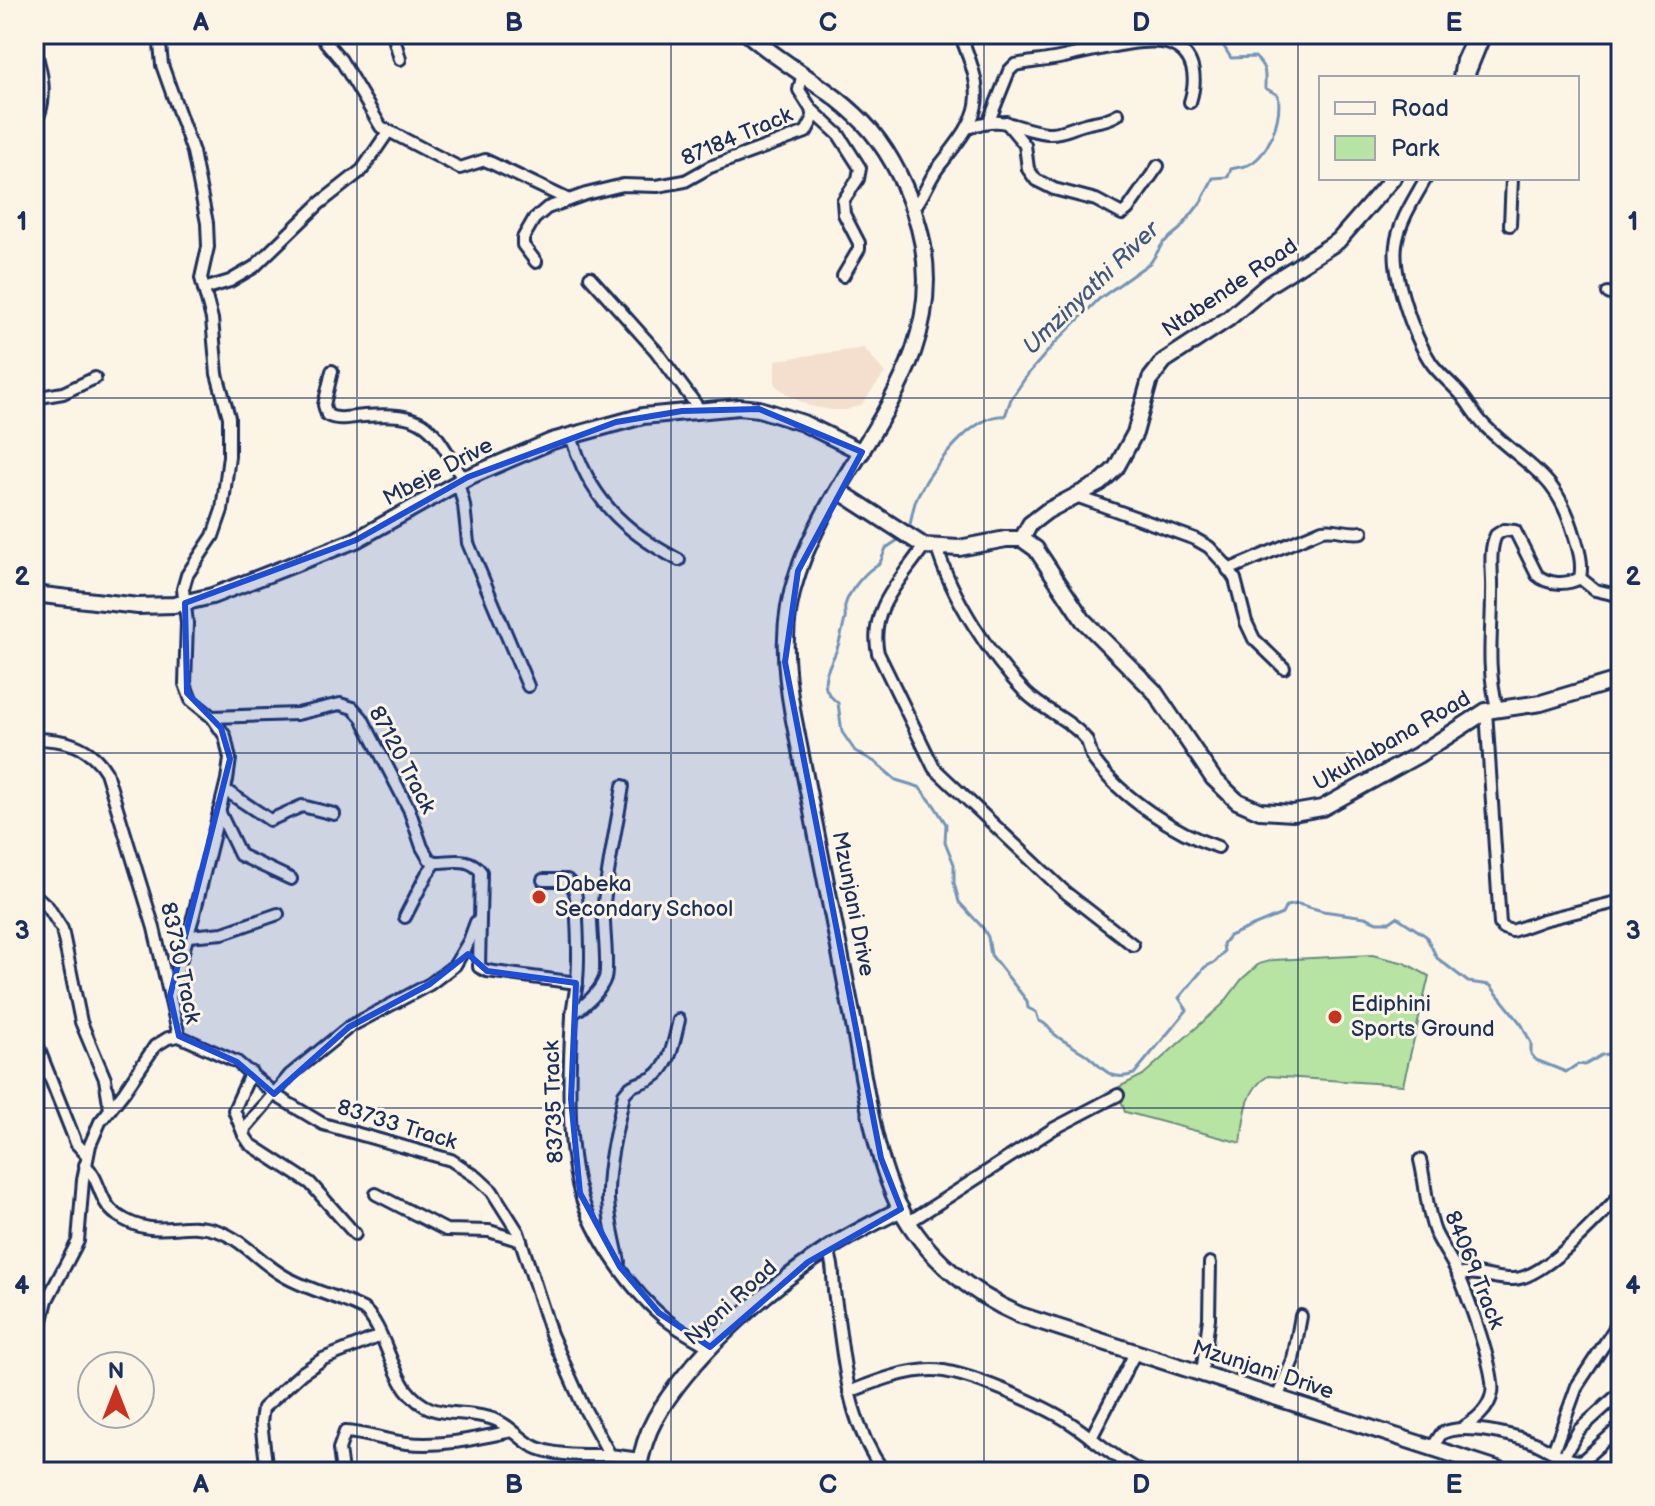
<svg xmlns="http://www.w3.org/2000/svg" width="1655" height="1506" font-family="'Balsamiq Sans',sans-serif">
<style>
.built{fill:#f4dfce}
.green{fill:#b7e4a2;stroke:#698a80;stroke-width:2}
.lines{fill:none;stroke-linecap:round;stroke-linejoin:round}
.stream{stroke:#7294ba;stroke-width:3}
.street-casing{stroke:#1b2f5e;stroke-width:16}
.secondary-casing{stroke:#1b2f5e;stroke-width:20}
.street{stroke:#fcf5e5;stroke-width:10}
.secondary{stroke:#fcf5e5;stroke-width:14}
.marked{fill:#1d4ed8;fill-opacity:0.2;stroke:#1d4ed8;stroke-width:6;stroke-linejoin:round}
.grid{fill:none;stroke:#1b2f5e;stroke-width:2;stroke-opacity:0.55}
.poi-dot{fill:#c8321e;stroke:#fcf5e5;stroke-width:3}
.labels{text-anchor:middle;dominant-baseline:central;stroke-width:6;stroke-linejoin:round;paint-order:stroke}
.street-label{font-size:22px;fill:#1b2f5e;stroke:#fcf5e5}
.poi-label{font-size:22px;fill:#1b2f5e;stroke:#fcf5e5;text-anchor:start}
.water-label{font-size:24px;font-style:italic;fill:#3f5984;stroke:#fcf5e5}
.neatline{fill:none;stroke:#1b2f5e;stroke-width:3}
.grid-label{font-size:26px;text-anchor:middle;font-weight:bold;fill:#1b2f5e}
</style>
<rect width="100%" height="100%" fill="#fcf5e5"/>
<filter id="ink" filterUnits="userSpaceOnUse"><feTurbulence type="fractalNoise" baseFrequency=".0125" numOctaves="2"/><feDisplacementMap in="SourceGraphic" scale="16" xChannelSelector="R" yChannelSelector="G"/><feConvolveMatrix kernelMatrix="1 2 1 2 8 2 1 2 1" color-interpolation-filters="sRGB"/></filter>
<g filter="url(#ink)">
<!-- built -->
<path class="built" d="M864,348l21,25 -24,32 -15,5h-14l-23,-4 -21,-11 -13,-10v-25z"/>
<!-- green -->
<path class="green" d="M1372,955l33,8 24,13 -26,109 -135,-9c-23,13 -24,43 -27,67l-116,-31 -8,-24 26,-13 80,-71 19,-25 17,-15 14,-4z"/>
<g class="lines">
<!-- stream -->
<g class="stream">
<path d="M909,529c3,-12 4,-26 10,-36 14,-26 55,-80 86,-77l6,-17 17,-25 28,-32 43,-43 52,-37 12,-19 17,-14 21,-27 12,-24 15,-1 3,-8c6,-2 14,-2 19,-5 20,-11 32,-48 28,-69l-13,-7c0,-14 2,-20 -10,-31l-24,1 -15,-24"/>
<path d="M901,538l-15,10 -6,15c-13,7 -32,28 -35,43 -1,4 1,8 0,13 -2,9 -5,21 -8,30 -4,11 -12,21 -12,35 1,9 6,13 13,19l4,29 13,19 20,11 21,18 23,7 15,18 12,19 -1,18 9,22v19l5,19 24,26 5,9 3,18 36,46 1,7 8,4 3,9c10,3 11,11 19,16 9,6 18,11 27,17 16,11 24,29 49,20l53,-64 -8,-12 26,-31 10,-5 9,-10 -1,-8 6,-8 53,-22 4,-8 12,-2 25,7 42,6 12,5h13l7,-5 29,19 11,22 31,24 22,3 32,40 9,18v11l5,6 30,12 12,-8 7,1 17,-10 19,-3"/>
</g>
<!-- street casing -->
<g class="street-casing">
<g id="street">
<path d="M159,34l3,31 31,87 14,71 1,24 -7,31 11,41 5,55 12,43v39l-7,54 -9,26 -26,39 -4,14 4,34 -2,61 6,16 21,17 13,19 5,23 -3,21 -33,134 -24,82"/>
<path d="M319,34l22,26 40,67 79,41 25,-8 84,40"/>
<path d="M393,34l7,25"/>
<path d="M34,46c8,26 15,54 0,79"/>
<path d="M1459,78l3,-18 12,-26"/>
<path d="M812,110l27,25 21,33 -2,11 -15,22 1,13 15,29v6l-16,27"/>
<path d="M989,121l20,-50 6,-6c14,-3 29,-4 44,-7 26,-5 86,-23 111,-14 26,10 27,36 20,58"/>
<path d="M1006,122l19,23 3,24 8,11 18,9 42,11 26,14 6,-5 30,-43"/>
<path d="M968,128c36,-15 45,1 79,5 16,1 27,-7 42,-10 12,-3 18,-2 29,-9"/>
<path d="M1426,178c-11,20 -27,43 -30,67 -4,30 17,90 34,116 8,13 23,23 33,36 7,9 13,20 22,29 43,43 71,45 90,111 4,14 8,26 5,41 -13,7 -32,7 -43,-3l-22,-44 -11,-1 -8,5c-8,17 -3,40 -4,58 0,45 -6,69 5,115"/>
<path d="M914,208c11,-13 15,-30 26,-43 44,-55 46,-65 20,-131"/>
<path d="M1510,225l2,-47"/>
<path d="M536,262l-13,-17v-7l11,-19 13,-11 39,-14 37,-9 34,1 28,-5 25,-14 96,-35 7,-13 -2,-10 -12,-19 4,-17"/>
<path d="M590,277l66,74 44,59"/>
<path d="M204,289l26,-8 24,-14 66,-64 42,-33 26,-38"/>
<path d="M1608,293l13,6"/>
<path d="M332,371l-8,34 3,10c11,6 24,2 37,1 66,-5 68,12 99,63"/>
<path d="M34,398l29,-5 32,-15"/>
<path d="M571,435c17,62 52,96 108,125"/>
<path d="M458,482l6,23 4,38 60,143"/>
<path d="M1076,496l119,43 14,8 16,17 10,15 11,43 8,17 30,29"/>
<path d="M924,546c-22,33 -56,63 -46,107l56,115 131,124 68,53"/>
<path d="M937,548c14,48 54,110 89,145 17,17 43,26 59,45 5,6 4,15 9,22 27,37 81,73 124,87"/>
<path d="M1228,570l94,-40c14,-3 26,5 40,2"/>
<path d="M1580,578l15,12 26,6"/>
<path d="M1486,711l14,213 3,4 9,3 31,-11 78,-19"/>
<path d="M212,717l85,-3 43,-10 13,4 9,10 47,91 13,38 7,12 7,3c17,0 33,-6 45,10l-2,95 8,4 90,12"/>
<path d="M34,739c30,0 56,6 72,33l48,156 25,108"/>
<path d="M225,790l45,30 32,-14 32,8"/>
<path d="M219,811l21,44 51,24"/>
<path d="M543,880h24c12,10 9,25 10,39 1,20 2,41 0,61 -1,12 -4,24 -5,36 -3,51 -6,127 8,176 12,44 52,101 88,129 13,10 28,18 42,26"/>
<path d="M34,894l14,13 14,22 19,93 24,57 5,30"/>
<path d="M405,917l22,-43 9,-12"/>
<path d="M188,936l35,-3 55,-19"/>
<path d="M572,1014c13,-8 28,-22 33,-36 4,-14 -3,-56 -1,-75 4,-39 13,-78 19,-117"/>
<path d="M34,1037l42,106 11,12"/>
<path d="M244,1135l-10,-25 17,-38"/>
<path d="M1420,1160c6,24 6,49 15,72 7,15 17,28 24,44 9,21 37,97 33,117 -3,17 -17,27 -31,36"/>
<path d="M85,1165c16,14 13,37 32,50 39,27 65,3 101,16 24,8 43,32 66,45 24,14 53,20 79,33 19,14 27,58 43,80 25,33 51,19 84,29 16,4 28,19 41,27 22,12 54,10 79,10"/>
<path d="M376,1194l70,36 43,1 32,10"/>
<path d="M909,1222l144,-93 65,-34"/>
<path d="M355,1234l-45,-51 -60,-39 -6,-9 1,-7 45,-53 59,-48 81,-43 25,-19 14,-24 7,-19"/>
<path d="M827,1249c8,15 5,33 8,49 10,63 10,120 49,174"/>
<path d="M619,1262c-4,-20 -10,-41 -11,-62 -1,-36 9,-71 16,-106 7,-11 17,-10 28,-16 19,-11 22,-38 27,-58"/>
<path d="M1458,1275c19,-5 37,5 56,4 30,-1 87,-63 107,-85"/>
<path d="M34,1353l13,-53 31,-59 5,-61 7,-35 10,-23 24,-30 31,-46 13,-8 11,-2 58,26 41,35 45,27 128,36 27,18 14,13 26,41 33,102 32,72 27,49 30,4"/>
<path d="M1202,1374l7,-56 1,-55"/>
<path d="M849,1392c26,-10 55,-22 83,-22 33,0 116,37 143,56 23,16 42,34 66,46"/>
<path d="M1277,1398l16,-38 8,-44"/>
<path d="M1091,1438l44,-85"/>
<path d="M1432,1448l9,-14c21,-12 73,1 94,9 15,7 30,18 47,18l39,-35"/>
<path d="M1553,1452l24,-66 44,-67"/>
<path d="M1563,1457l16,-27 42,-38"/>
<path d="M267,1472l-6,-50 2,-14 39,-35 21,-14 57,-23"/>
<path d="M342,1472l-3,-23 6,-17c21,1 41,9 62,11 36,4 70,-5 105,-12"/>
</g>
</g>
<!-- secondary casing -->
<g class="secondary-casing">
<g id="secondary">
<path d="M748,34c40,35 88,56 123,97 24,29 38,61 48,97 37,138 -81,226 -121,344 -17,49 -14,93 -5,143 19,100 40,199 59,299 11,58 21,142 48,194 26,49 70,85 120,107l487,157"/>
<path d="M1465,78l18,-44"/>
<path d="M839,491l85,55 35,2 47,-9h16"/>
<path d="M1022,539l14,10 47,71 71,71 59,87 24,23 23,10 33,2 29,-5 96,-53 68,-44 55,-8 80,-24"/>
<path d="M1022,539l8,-15 17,-13 53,-28 16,-15 19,-35 15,-54 14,-18 64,-42 40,-34 70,-44 55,-63"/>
<path d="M34,594l104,12 36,-1 38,-9 144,-56 112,-63 84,-36 91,-25 96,-9 20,2 44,14 59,29"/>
<path d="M638,1472c3,-18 8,-37 17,-53 33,-60 113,-131 170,-168 24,-16 51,-29 76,-42"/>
</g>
</g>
<!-- street -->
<use href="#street" class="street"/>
<!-- secondary -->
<use href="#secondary" class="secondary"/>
</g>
</g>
<!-- marked area -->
<path class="marked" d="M759,409l103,43 -64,119 -13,91 96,496 20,51 -93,53 -98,85 -51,-34 -39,-46 -40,-74 -9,-94 5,-116 -89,-12 -19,-17 -38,30 -81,43 -75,67 -37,-32 -58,-26 -9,-40 60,-237 -9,-31 -34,-35 -2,-90 171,-63 112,-63 148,-55 66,-11z"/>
<!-- grid -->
<path class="grid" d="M357,34v1438M671,34v1438M984,34v1438M1298,34v1438M34,398h1587M34,753h1587M34,1108h1587"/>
<!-- markers -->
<g class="poi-dot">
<circle cx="539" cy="897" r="8"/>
<circle cx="1335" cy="1017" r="8"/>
</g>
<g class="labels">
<!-- street labels -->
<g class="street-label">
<text transform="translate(737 137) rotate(-23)">87184 Track</text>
<text transform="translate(1230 288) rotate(-34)">Ntabende Road</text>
<text transform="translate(438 472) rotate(-28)">Mbeje Drive</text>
<text transform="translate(1392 741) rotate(-30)">Ukuhlabana Road</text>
<text transform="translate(402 760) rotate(62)">87120 Track</text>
<text transform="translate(853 904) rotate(79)">Mzunjani Drive</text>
<text transform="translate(180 963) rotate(78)">83730 Track</text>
<text transform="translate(554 1102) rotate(-92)">83735 Track</text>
<text transform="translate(397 1125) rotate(17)">83733 Track</text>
<text transform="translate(1474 1270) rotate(68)">84069 Track</text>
<text transform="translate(731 1303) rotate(-42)">Nyoni Road</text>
<text transform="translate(1263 1370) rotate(18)">Mzunjani Drive</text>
</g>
<!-- poi labels -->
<g class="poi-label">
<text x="555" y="884">Dabeka<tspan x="555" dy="25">Secondary School</tspan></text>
<text x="1351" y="1004">Ediphini<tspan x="1351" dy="25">Sports Ground</tspan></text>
</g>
<!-- water labels -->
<g class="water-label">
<text transform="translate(1091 288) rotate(-44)">Umzinyathi River</text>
</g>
</g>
<!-- margin -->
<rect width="1655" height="1506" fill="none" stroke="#fcf5e5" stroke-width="88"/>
<!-- legend -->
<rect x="1319" y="76" width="260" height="104" fill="#fcf5e5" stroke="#a2a6af" stroke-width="2"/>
<rect x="1335" y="102" width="40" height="12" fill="#fcf5e5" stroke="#a2a6af" stroke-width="2"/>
<text x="1391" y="116" font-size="24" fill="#1b2f5e">Road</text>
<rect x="1335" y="136" width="40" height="24" fill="#b7e4a2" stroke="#a2a6af" stroke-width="2"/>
<text x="1391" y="156" font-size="24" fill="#1b2f5e">Park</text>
<!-- north arrow -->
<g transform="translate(116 1390)"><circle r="38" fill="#fcf5e5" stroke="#a2a6af" stroke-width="2"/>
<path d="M0-6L14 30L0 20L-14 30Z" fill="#c8321e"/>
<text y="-12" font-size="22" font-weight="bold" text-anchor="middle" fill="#1b2f5e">N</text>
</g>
<rect x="44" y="44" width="1567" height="1418" class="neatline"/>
<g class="grid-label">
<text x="201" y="31">A</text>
<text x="514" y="31">B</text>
<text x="828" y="31">C</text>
<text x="1141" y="31">D</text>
<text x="1454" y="31">E</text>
<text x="22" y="230">1</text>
<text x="1633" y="230">1</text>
<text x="22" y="585">2</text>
<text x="1633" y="585">2</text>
<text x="22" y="939">3</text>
<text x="1633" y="939">3</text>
<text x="22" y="1294">4</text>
<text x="1633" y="1294">4</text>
<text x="201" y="1493">A</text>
<text x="514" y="1493">B</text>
<text x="828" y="1493">C</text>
<text x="1141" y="1493">D</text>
<text x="1454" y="1493">E</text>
</g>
</svg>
